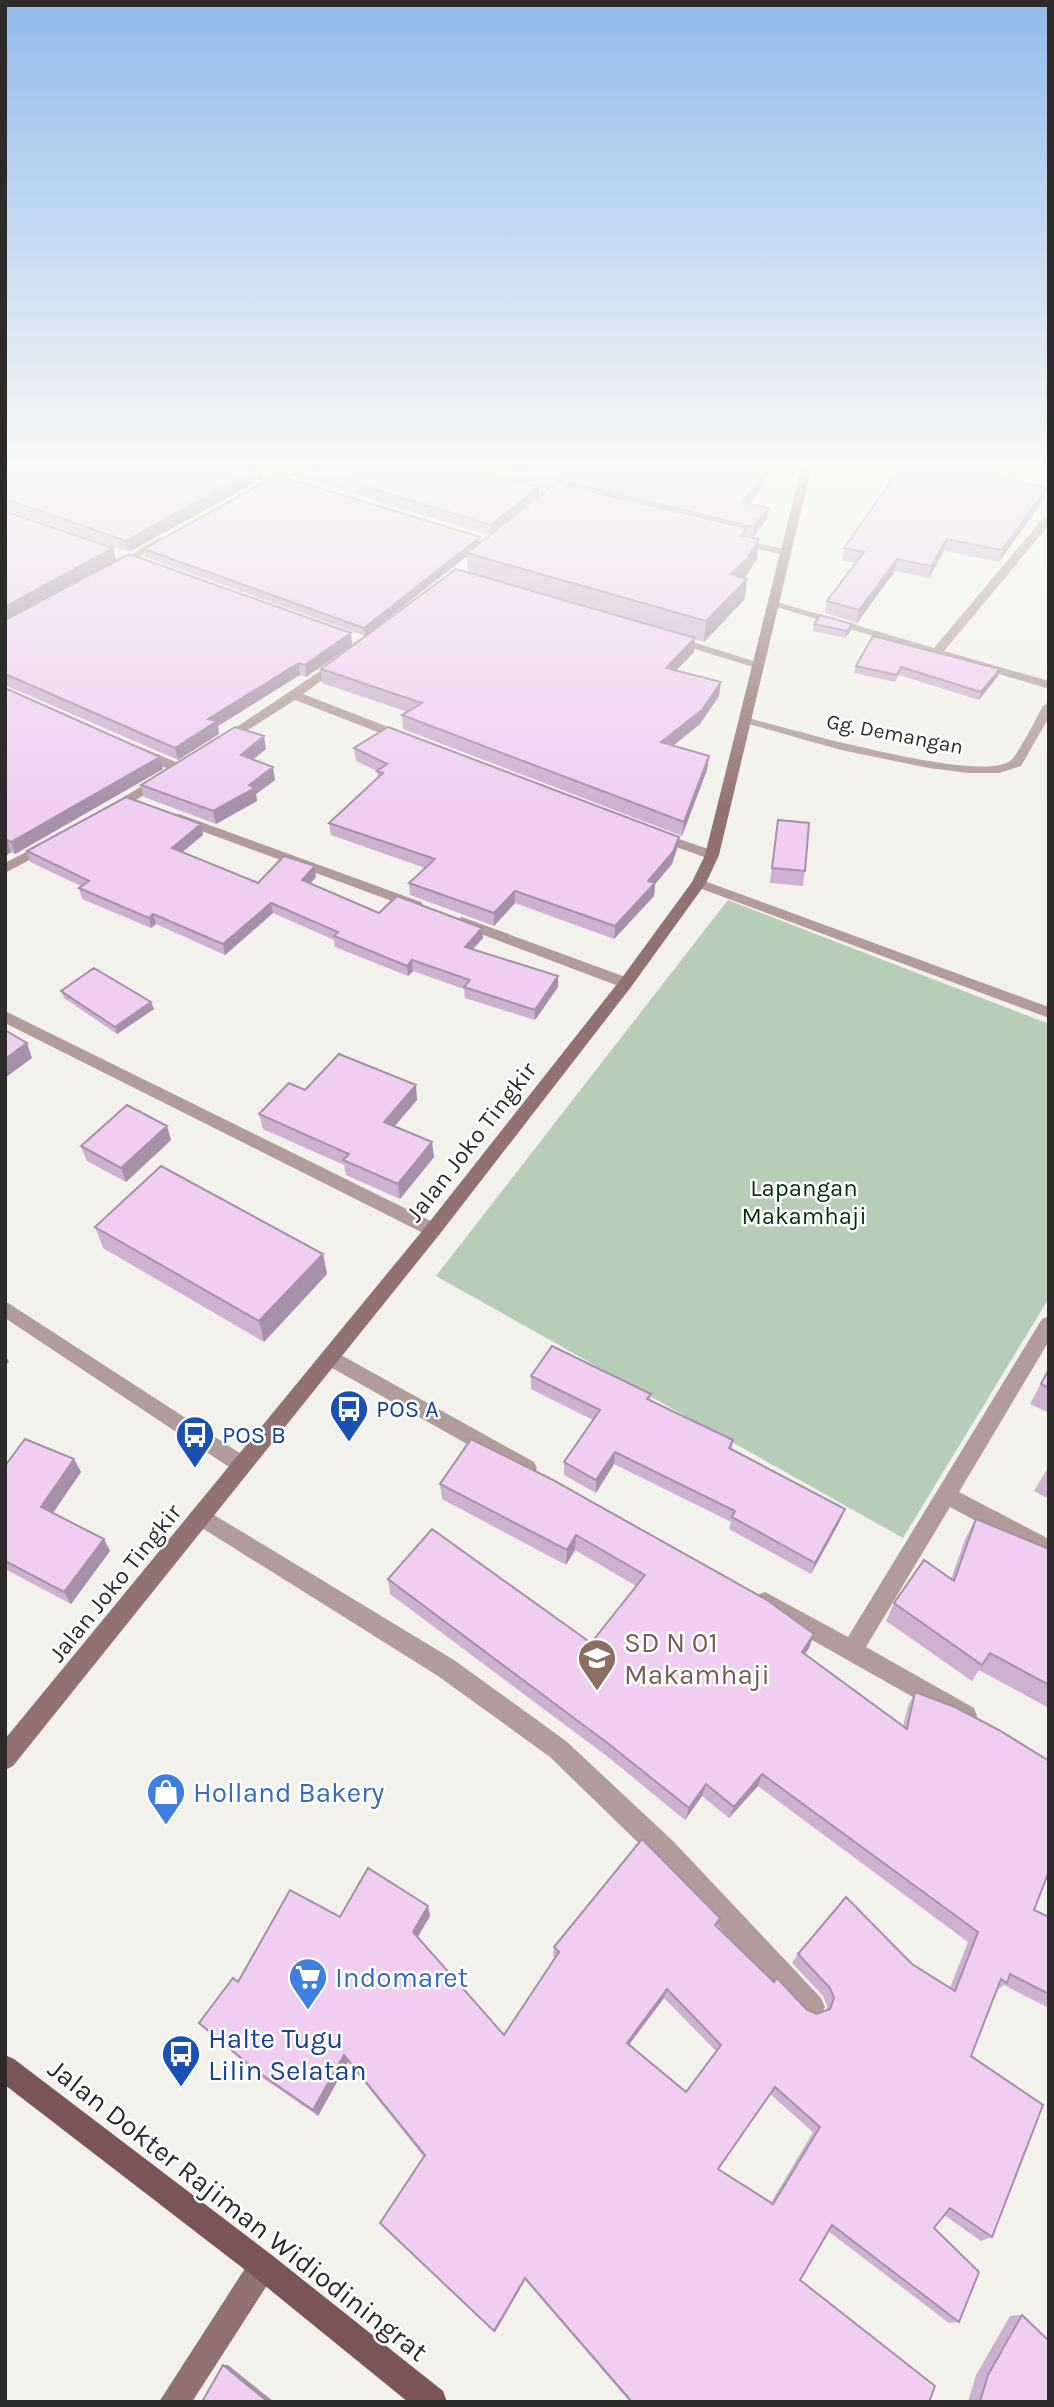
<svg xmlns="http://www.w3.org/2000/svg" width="1054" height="2407" font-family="Karla,sans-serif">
<rect width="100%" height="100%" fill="#f2f1eb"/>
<path fill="#b7cdb7" d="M728,900L1049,1024V1298L903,1538L436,1276Z"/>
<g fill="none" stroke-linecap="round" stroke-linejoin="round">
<path fill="#b29b9b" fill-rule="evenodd" d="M283,469H296L264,488L255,486Z
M1047,517L1049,525L944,651L1049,681V689L767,604L777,602L934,648L1043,518Z
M161,537L170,539L117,570L108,568Z
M736,538L788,550L789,552L784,555L732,543V539Z
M669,637H677L763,664L753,667L669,641Z
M341,657L345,658V664L303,694L409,735V741H401L295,700L226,744H218L216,741Z
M1049,702V717L1021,766L999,773H968L929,768L841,750L738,721L744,717C787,728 978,784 1010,761C1018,755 1037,717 1043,706Z
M140,747L183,765L184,768L183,771H173L135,754V748Z
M162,774L167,775V781L116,812H106L104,809Z
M179,814L421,902L423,905L416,910L411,908L174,821V815Z
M656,831L717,852L719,855L717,858H707L651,838L649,835Z
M47,841L52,842V848L5,873V863Z
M699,879L1049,1007V1018L694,886V880Z
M462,917L631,979L634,983L626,988L621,987L457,925L455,922L457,919Z
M5,1011L439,1225L442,1230L439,1235H427L5,1023Z
M5,1301L249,1459L252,1465L249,1471L242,1474L235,1471L5,1318Z
M1049,1316V1341L959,1492L1049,1539V1560L950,1507L866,1647L974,1708L977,1716L974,1724L966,1727L757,1609L754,1602L757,1595L765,1592L848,1637L1042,1319Z
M332,1350L534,1462L537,1468L534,1474L527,1477L520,1474L325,1364L322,1358L325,1352Z
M201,1507L454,1660L566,1741L674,1842L821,1998L825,2007L821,2016L812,2020L803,2016L656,1860L550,1757L438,1676L194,1523L191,1516L194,1509Z"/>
<path fill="#927271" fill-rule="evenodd" d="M801,469H811L719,855L706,883L631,987L439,1235L13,1766L5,1770V1739L427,1225L621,979L692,882L705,855Z
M263,2252L273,2256L277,2266L273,2276L192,2402H159L253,2256Z"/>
<path fill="#7b5555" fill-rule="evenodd" d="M5,2055L14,2059L273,2256L443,2391L447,2402H408L253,2276L5,2085Z"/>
</g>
<path fill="#ceb1d0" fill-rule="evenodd" d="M5,469H261L263,478L129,552L5,509Z
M290,469H747L765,484L749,504L767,519L753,538L757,559L745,578V599L704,642L695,639L694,652L676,670L719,696L700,724L673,746L709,756L707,770L682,836L403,729L402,715L408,712L322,683L321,669L468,572L467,556L365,636L145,557L144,549L480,537V542L489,535L291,475ZM539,487L548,489L539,496Z
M1044,499L999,562L944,551L929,578L895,571L857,623L825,613L827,601L855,563L842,561L844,548Z
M5,511L113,548L116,560L32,606L351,633L352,645L306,677L300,675L218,726L219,734L178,760L5,685Z
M814,624L850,632L845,638L813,631Z
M873,636L998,676L979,700L899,675L895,682L854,673L856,666Z
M5,688L163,769L15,854L11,852L5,856Z
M354,748L677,849L672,864L655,884L654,896L614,939L515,903L494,926L410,895L409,883L425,868L331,835L329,823L378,778L377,771L356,761Z
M266,749L253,760L273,767L275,780L256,794L257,801L216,824L144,797L141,785Z
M778,820L805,871L803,886L770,883Z
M201,824L203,835L182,852L258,883L316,877L310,884L379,913L483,938L473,949L558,987L535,1020L465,998L464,989L413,971L408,976L335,947L334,940L273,913L225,955L156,924L151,928L82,899L79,888L81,886L30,862L27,851Z
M61,991L154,1009L117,1034L64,998Z
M305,1090L417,1100L395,1126L434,1157L400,1199L346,1175L344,1165L263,1129L259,1114Z
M171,1140L126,1182L87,1161L81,1146Z
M95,1227L323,1254L327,1274L264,1342L103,1248Z
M1049,1369V1413L1030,1404Z
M531,1376L651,1394L650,1401L733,1440L732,1449L840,1521L811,1574L729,1529L731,1522L614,1464L596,1493L564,1475V1462L593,1420L531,1389Z
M471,1439L814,1634L809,1648L805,1654L903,1726L908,1706L915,1692L1034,1910L1049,1917V2008L1004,1985L996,1991L971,2056L992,2237L981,2241L944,2215L934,2228L959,2322L949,2323L828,2231L800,2280L929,2402H630L525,2280L495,2332L380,2223L424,2157L348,2062L318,2116L264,2079L207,2031L199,2023L238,1982L340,1917L428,1906L430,1916L418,1937L504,2035L555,1958L553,1956L554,1947L717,1926L774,1982L807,2010L817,2014L826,2011L827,2006L823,1996L792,1963L798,1954L912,1964L950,1988L968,1942L758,1786L729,1818L702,1796L685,1820L608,1757L390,1594L388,1579L591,1643L636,1586L575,1550L566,1565L442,1499L440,1484ZM664,1998L716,2051L686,2092L629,2045ZM770,2094L813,2132L771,2203L718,2169Z
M74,1459L81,1472L53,1513L104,1539L110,1551L71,1604L5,1569V1466Z
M1049,1466V1499L1034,1491Z
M976,1519L1049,1549V1708L979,1670L972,1681L886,1621L894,1603L951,1579L966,1537Z
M1022,2315L1049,2402H968L976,2375L1010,2316Z"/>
<path fill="#a790a9" d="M256,469H261L263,478L129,552L126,541Z
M766,473L765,484L741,514L742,502Z
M539,487V498L491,536V525Z
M1047,488L1044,499L999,562L1002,550Z
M769,508L767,519L752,539L753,527Z
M480,537V545L467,553V556L365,636L364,628Z
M759,539L757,559L744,579L731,574Z
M947,539L944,551L929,578L931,566Z
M113,548L116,560L5,621V607Z
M897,559L895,571L857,623L859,610Z
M747,579L745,599L704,642L706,621Z
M852,624L850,632L845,638L847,631Z
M351,633L352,645L306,677L305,665Z
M695,638L694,652L665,682L666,668Z
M299,663L300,675L218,726L219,734L178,760L175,748L208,719Z
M1000,669L998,676L979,700L981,692Z
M721,682L719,696L700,724L660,756L661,742Z
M264,736L266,749L243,767L241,755Z
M709,756L707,770L682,836L684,822Z
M160,757L163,769L15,854L11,842Z
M273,767L275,780L256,794L257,801L216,824L213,811Z
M201,824L203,835L174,859L172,848Z
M679,837L677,849L672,864L655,884L654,896L614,939L615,926Z
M7,840L11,852L5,856V841Z
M315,866L316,877L303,891L302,880Z
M515,891V903L494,926V913Z
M271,903L273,913L225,955L223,944Z
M153,914L156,924L151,928L149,918Z
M482,928L483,938L465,958V947Z
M412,960L413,971L408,976L407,966Z
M558,976V987L535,1020V1010Z
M151,1002L154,1009L117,1034L115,1027Z
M27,1043L32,1058L5,1078V1059Z
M416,1085L417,1100L386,1136L384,1122Z
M167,1126L171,1140L126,1182L121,1168Z
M432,1142L434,1157L400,1199L398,1184Z
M323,1254L327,1274L264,1342L259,1321Z
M5,1354L9,1362L5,1365Z
M615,1452L614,1464L596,1493V1480Z
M74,1459L81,1472L48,1520L41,1507Z
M845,1509L840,1521L811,1574L815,1563Z
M576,1535L575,1550L566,1565L567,1550Z
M104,1539L110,1551L71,1604L64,1592Z
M814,1634L809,1648L797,1665L802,1652Z
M762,1774L758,1786L729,1818L734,1807Z
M706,1784L702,1796L685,1820L689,1808Z
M428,1906L430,1916L415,1941L413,1932Z
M667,1989L664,1998L624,2051L627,2043Z
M344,2055L348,2062L318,2116L313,2110Z
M525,2278V2280L495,2332L494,2331Z
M223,2365H228L274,2402H268Z"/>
<path fill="#efcef2" stroke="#a790a9" stroke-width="2" fill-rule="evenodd" d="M5,469H256L126,541L5,499Z
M308,469H469L539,487L491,525Z
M512,469H747L766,473L742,502L769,508L753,527Z
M900,469H967L1047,488L1002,550L947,539L931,566L897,559L859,610L827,601L864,552L844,548Z
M277,475L480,537L364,628L144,549Z
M556,483L747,528L741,536L759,539L747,559L731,574L747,579L706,621L467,553Z
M5,511L113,548L5,607Z
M129,554L351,633L305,665L299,663L208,719L217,721L175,748L5,674V620Z
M456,569L695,638L666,668L721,682L702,710L661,742L709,756L684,822L402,715L422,703L321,669Z
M820,615L852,624L847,631L814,624Z
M873,636L1000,669L981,692L901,667L897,675L856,666Z
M5,688L160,757L11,842L7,840L5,841Z
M235,727L264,736L241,755L273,767L249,785L255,788L213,811L141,785Z
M388,727L679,837L673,852L648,881L655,883L615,926L515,891L494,913L409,883L435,859L329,823L383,773L377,771L387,764L354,748Z
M126,797L201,824L172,848L258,883L284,856L303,862L315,866L302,880L379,913L397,896L482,928L465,947L558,976L535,1010L464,987L470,980L412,960L407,966L334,936L338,932L271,903L223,944L153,914L149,918L79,888L89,881L27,851Z
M778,820L809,823L805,871L772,868Z
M94,968L151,1002L115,1027L61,991Z
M5,1030L27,1043L5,1059Z
M339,1054L416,1085L384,1122L432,1142L398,1184L343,1160L349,1154L259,1114L289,1083L305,1090Z
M127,1105L167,1126L121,1168L81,1146Z
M161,1166L323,1254L259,1321L95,1227Z
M552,1346L651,1394L647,1399L733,1440L729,1448L845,1509L815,1563L732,1517L735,1511L615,1452L596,1480L564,1462L600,1410L531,1376Z
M1049,1369V1388L1041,1384Z
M25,1439L74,1459L41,1507L104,1539L64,1592L5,1561V1466Z
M471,1439L551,1479L767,1600L814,1634L802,1652L907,1729L915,1692L955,1707L999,1730L1049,1761V1871L1034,1910L1049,1917V1994L1010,1974L1007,1983L1001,1979L971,2056L1043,2105L992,2237L950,2208L934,2228L979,2272L959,2322L832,2225L800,2280L935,2386L929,2402H632L525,2278L494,2331L380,2223L425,2155L344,2055L313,2110L258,2072L199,2023L233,1978L238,1982L290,1890L340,1917L368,1868L428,1906L413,1932L504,2035L559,1952L554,1947L642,1839L720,1918L715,1925L774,1982L777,1978L807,2010L817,2014L830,2009L834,1998L830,1988L798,1954L846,1897L912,1964L955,1991L978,1932L762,1774L734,1807L706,1784L689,1808L610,1745L388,1579L432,1529L591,1643L645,1575L576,1535L567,1550L440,1484ZM667,1989L721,2045L686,2092L627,2043ZM775,2087L820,2127L773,2204L718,2169Z
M976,1519L1049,1549V1685L990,1653L982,1665L894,1603L924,1560L954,1581Z
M1022,2315L1049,2341V2402H980L988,2375Z
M223,2365L268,2402H202Z"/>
<linearGradient id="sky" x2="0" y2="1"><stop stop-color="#91bbea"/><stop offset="0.58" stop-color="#f9f9f6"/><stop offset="1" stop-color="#f9f9f6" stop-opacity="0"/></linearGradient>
<rect width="1054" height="806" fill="url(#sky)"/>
<defs>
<g id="bus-pin" transform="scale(2.0125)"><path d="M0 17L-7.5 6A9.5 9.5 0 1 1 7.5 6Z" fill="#1a4fb4" stroke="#fff"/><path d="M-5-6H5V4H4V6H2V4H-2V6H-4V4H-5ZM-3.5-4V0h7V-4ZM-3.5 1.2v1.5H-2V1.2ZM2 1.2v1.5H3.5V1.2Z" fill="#fff"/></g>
<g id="school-pin" transform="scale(2.0125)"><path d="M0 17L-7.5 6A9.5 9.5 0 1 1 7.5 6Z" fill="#8d6e63" stroke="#fff"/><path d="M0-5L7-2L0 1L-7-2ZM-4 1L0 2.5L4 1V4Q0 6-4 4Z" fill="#fff"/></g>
<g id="shop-pin" transform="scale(2.0125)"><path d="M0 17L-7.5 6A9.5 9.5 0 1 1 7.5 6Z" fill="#3f7fe0" stroke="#fff"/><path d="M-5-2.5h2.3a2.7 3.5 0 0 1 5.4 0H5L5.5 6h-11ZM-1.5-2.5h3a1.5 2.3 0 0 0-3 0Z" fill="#fff"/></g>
<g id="supermarket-pin" transform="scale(2.0125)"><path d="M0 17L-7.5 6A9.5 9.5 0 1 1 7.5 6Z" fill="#3f7fe0" stroke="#fff"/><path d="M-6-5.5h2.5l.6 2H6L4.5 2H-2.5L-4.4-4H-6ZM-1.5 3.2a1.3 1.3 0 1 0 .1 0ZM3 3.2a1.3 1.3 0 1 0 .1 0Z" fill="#fff"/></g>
</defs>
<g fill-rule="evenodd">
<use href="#bus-pin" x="349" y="1409"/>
<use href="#bus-pin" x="195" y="1435"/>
<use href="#school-pin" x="597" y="1658"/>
<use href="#shop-pin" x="166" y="1792"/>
<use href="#supermarket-pin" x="308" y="1977"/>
<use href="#bus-pin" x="181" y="2054"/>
</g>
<g text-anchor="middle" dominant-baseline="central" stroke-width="5" stroke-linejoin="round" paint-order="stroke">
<g font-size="21" fill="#2c2b29" stroke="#fff">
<text transform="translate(895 734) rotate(11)">Gg. Demangan</text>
</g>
<g font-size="24" fill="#2c2b29" stroke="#fff">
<text transform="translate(471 1142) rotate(-52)">Jalan Joko Tingkir</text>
<text transform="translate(115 1583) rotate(-51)">Jalan Joko Tingkir</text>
</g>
<g font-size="24" fill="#003407" stroke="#fff">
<text x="804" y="1188">Lapangan<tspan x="804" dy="28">Makamhaji</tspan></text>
</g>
<g font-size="24" fill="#164399" stroke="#fff" text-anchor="start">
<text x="376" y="1409">POS A</text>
<text x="222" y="1435">POS B</text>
</g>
<g font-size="28" fill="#785e54" stroke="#fff" text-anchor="start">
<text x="624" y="1642">SD N 01<tspan x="624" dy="32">Makamhaji</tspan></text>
</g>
<g font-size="28" fill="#366cbe" stroke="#fff" text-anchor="start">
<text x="193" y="1792">Holland Bakery</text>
<text x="335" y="1977">Indomaret</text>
</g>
<g font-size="28" fill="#164399" stroke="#fff" text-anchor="start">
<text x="208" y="2038">Halte Tugu<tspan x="208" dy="32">Lilin Selatan</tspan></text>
</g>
<g font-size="28" fill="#2c2b29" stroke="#fff">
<text transform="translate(238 2210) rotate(38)">Jalan Dokter Rajiman Widiodiningrat</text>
</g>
</g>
<rect width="1054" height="2407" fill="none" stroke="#2c2b29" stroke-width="14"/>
</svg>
